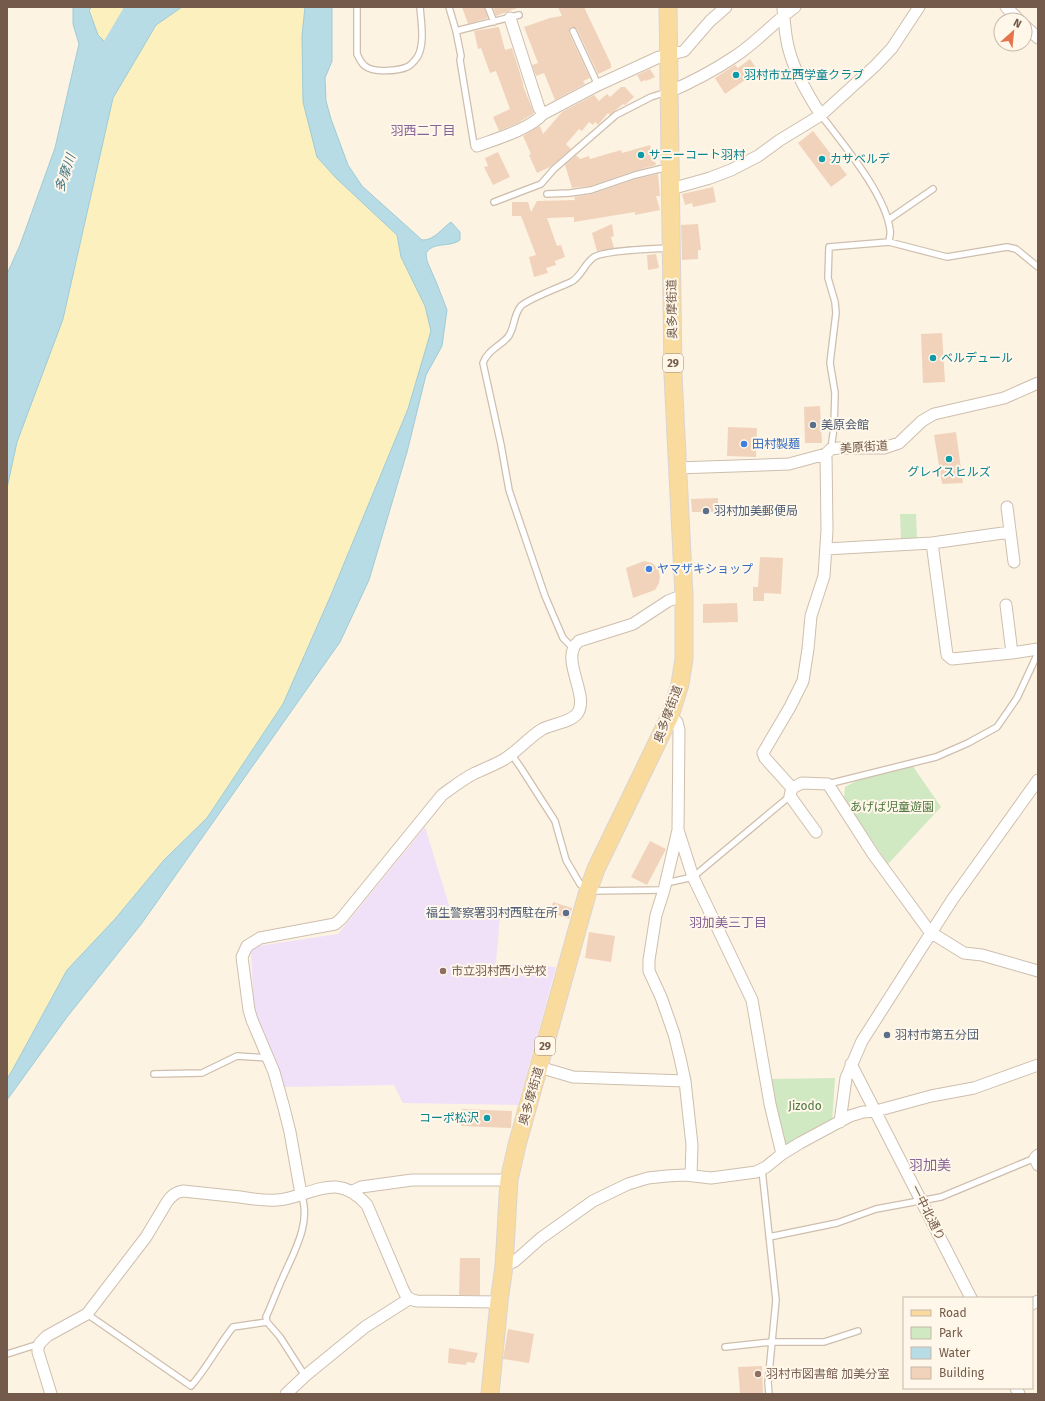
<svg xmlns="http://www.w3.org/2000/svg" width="1045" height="1401" font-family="'Fira Sans','Noto Sans JP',sans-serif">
<rect width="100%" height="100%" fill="#fcf3e3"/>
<path fill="#f0e0f8" d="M425,827L452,915L500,916L496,963L556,967L518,1105L403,1103L394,1085L284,1087L254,1010L251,950L258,946L338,934Z"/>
<path fill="#d0e9c2" d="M900,514H916L917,538L901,539Z
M912,765L941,807L888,864L844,799L845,787L858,780Z
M835,1078L832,1123L782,1148L771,1079Z"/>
<path fill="#fbf0be" d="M92,7H145L105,42L98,35L89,10Z
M182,7H305L302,36L317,157L336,178L397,235L401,257L425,306L432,331L408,409L331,595L283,704L207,818L164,860L115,919L67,970L13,1069L7,1079V488L17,442L63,319L113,98L156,25Z"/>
<path fill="#b8dce5" stroke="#9fcbd6" d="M73,7H92L89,10L98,35L105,42L145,7H182L156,25L113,98L63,319L17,442L7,488V274L20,245L55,148L79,44L73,24Z
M305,7H332V61L325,78L326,101L331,119L348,165L362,186L422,240C434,241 442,228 451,222L460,232V240C450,248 433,241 426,253L427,261L437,284L447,310L442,346L426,375L407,452L369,580L340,642L142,923L67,1017L7,1100V1079L13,1069L67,970L115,919L164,860L207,818L283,704L331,595L408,409L431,331L425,306L401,257L397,235L336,178L317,157L303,102L302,36Z"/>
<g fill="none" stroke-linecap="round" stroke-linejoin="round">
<path stroke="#b8dce5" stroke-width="24" d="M115,46L138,7"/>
</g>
<path fill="#f1d3bb" d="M462,7H484L488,18L468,24Z
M493,7H517V8L496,16Z
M558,7H584L611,64V68L598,74L577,29L574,27H571L569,30V33L590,78L583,81L585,84L555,100L544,73L536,76L532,65L538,63L524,27L550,18L562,16Z
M499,27L505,50L512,48L523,83V86L534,113L518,123L499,131L493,117L510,109L496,71L490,73L481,48L478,49L474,31Z
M750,59L758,71L725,94L715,78L735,65L738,68Z
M650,69L655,77L646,81L645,80L641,82L637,75Z
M621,87H625L634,97L625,105L623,104L610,115L608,113L598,125L595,122L593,125L589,122L582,131L579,129L566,144L571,149L550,167L537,173L529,155L531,154L523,136L540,126L543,134L562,112L594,95L599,101L607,94L610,97Z
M813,131L847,175L831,187L798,143Z
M650,145L656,165L634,171L590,186L572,188L565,165L576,155L580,159L589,156L590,159L621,150L622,153Z
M498,152L510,177L493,185L484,167L488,166L485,158Z
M658,174L660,196H656L660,210L635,215V212L574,222V217L547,218L557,246L561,245L565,257L555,261L556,265L546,268L548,273L534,277L529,257L536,255L521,216H512V202H528L531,212L537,201L575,200L574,197L592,194L636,179Z
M713,187L716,202L693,207L692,203L685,205L682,194Z
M612,224L614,236L611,237L614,248L597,251L592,233Z
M698,224L701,250H698V259L682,260L681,225Z
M656,254L659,268L648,270L647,255Z
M942,333L945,382L923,383L921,334Z
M820,406L822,443H805L804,407Z
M728,427L757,428L756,457L727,456Z
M956,432L963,483L942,484L934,435Z
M718,498V512H692L691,499Z
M760,557L783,558L781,594L764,593V601H753V587H758Z
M644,561L652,563L658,568L660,577L659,583L655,590L633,598L626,568Z
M737,603L738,622L703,623V604Z
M650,841L666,849L647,885L631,877Z
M553,902L572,908L569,919L550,912Z
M589,932L615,936L611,962L585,958Z
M462,1109L512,1111L511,1128L461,1126Z
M460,1258H480V1295H459Z
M508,1329L534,1334L529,1363L503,1359Z
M449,1348L478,1353L474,1363L467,1362L466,1365L448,1363Z
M762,1366L763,1394H740L738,1367Z"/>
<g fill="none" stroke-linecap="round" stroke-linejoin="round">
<g stroke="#cfbead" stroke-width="8">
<path id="lane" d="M357,7V54C359,58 361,63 365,66C373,73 398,71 407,67C412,65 415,60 418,56C425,42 421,22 420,7
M449,7L456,31L461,56L460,60L474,145L477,146
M488,7L494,22
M456,31L519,15
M573,31L598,85
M821,115C843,144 886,195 890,230C891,234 889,238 889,242
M547,194L570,193L591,190L635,175L668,167
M494,202L541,184L554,169L616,115L651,97L667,92
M888,220L933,189
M831,449L834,427L835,393L830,363L836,313L835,302L828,278L829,247L889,242L947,257L1007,247L1016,249L1038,267
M573,648L563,638L545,596L513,502L509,490L501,445L483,363C487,351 500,346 508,337C515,328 513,315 521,306C528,299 560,287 571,282C581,277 584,264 594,257C605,250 653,249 669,248
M512,755L521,768L555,821L566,860L580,884L588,891L664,890
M828,784L936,757L968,743L997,727L1017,698L1038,653
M666,883L693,877L790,796
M154,1074L202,1073L237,1056L268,1058
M762,1170L776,1300L768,1383L769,1394
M301,1194C312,1222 294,1252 283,1277C277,1290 272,1304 266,1317L267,1322L280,1337L305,1376
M769,1237L837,1223L876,1209L941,1197L1035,1158
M87,1314L191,1386C207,1368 218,1346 233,1327L267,1322
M725,1347L772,1342H824L858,1331
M7,1354L39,1344"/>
</g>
<g stroke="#cfbead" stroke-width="13">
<path id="street" d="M1006,7L1019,20
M783,10C785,23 785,37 789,50C794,70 810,98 821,115
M510,18L539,108L543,114
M1025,26L1038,38
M669,92C692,82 713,71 734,57C756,43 774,22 795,7
M477,146C496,139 530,129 543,114L598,85L659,57L684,51L710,21L726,7
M671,189L710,178L731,170L758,156L780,140L821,115L876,65L892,48L919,7
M677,468L789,464L826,454L831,449L839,448H884L899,443L922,421L934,414L1004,398L1038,383
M1007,507L1014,562
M932,543L947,655L952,659L1012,653L1038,649
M826,549L932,543L1010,532
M1006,605L1012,653
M670,716L677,722L679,730L678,830L664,890L656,915L649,960V971L661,997L674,1034L680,1058L685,1081L692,1145L691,1175
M792,788L802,783L828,784L873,854L930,932L964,953L982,955L1038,971
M678,830L693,877L752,1000L770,1104L782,1154
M816,832L790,796L792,788L765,758L763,753L790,707L803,681L808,649L811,616L824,576L827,530L826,454
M851,1064L971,1298
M539,1067L573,1077L685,1081
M840,1122L846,1078L862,1041L952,900L1038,780
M1038,1155L1035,1158L1038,1165
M351,1192L361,1187L412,1180H509
M301,1194L290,1132L284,1108L274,1072L252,1020L249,1010L242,957L247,946L260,938L335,924L341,919L442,795C453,787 463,779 475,773C484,769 494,765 503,760C517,752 527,739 541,730C551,724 569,723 577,714C591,696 558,658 579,641L633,624L668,601L684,595
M504,1266L515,1261L541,1238L593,1201L628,1184L648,1178L667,1176L685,1175L711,1178L756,1172L766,1167L782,1154L800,1143L850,1116L863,1112L876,1111L931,1096L974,1088L1038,1065
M1032,1304L1038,1301
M1016,1388L1019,1394
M51,1394L38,1352V1348L40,1343L47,1336L87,1314L146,1237L167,1202C171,1196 175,1192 183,1191C202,1193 221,1195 240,1197C252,1199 265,1201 277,1200C297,1199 316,1186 336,1187C348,1188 359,1196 367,1205L402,1287C405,1295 408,1300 417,1301L499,1302
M286,1394L305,1376L365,1327L409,1299"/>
</g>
<g stroke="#dbd4d0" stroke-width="19">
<path id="primary" d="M490,1394L499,1302L504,1266L509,1180L517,1145L588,891L596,869L670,716L680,684L684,659V595L673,375L668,7"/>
</g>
<use href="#lane" stroke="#fff" stroke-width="5.5"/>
<use href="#street" stroke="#fff" stroke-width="11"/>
<use href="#primary" stroke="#f9db9d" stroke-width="17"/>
</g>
<g fill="#0f9aa8" stroke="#fff7e9" stroke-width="1.5">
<circle cx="736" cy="75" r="4"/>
<circle cx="641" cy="155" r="4"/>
<circle cx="822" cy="159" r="4"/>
<circle cx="933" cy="358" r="4"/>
<circle cx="949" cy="459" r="4"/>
<circle cx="487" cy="1118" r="4"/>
</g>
<g fill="#5c6f8a" stroke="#fff7e9" stroke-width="1.5">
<circle cx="813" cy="425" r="4"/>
<circle cx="706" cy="511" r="4"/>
<circle cx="566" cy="913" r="4"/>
<circle cx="887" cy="1035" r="4"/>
</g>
<g fill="#3f7fe0" stroke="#fff7e9" stroke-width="1.5">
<circle cx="744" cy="444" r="4"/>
<circle cx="649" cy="569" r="4"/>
</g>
<g fill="#8d6e63" stroke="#fff7e9" stroke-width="1.5">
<circle cx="443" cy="971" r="4"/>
<circle cx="758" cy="1374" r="4"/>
</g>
<g text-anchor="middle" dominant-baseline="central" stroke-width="4" stroke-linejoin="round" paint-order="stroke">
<g fill="#fff7e9" stroke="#9d897a" stroke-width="1">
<rect x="663" y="354" width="20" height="18" rx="3"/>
<rect x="535" y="1037" width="20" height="18" rx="3"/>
</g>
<g font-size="11" font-weight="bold" fill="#735a4a">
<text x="673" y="363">29</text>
<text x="545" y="1046">29</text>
</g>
<g font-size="12" fill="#0d838f" stroke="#fff7e9" text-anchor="start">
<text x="744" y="75">羽村市立西学童クラブ</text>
<text x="649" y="155">サニーコート羽村</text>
<text x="830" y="159">カサベルデ</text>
<text x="941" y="358">ベルデュール</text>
<text x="949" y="472" text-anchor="middle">グレイスヒルズ</text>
<text x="479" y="1118" text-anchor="end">コーポ松沢</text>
</g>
<g font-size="12" fill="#735a4a" stroke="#fff7e9">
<text transform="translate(672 309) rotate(-91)">奥多摩街道</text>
<text transform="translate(864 447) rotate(-4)">美原街道</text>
<text transform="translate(668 714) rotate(-70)">奥多摩街道</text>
<text transform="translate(531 1096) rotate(-74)">奥多摩街道</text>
<text transform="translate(928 1213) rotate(63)">一中北通り</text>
</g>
<g font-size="12" fill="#4e5e75" stroke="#fff7e9" text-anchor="start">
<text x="821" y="425">美原会館</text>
<text x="714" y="511">羽村加美郵便局</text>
<text x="558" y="913" text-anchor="end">福生警察署羽村西駐在所</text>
<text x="895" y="1035">羽村市第五分団</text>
</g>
<g font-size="12" fill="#366cbe" stroke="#fff7e9" text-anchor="start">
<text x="752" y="444">田村製麺</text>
<text x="657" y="569">ヤマザキショップ</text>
</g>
<g font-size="12" fill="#507942" stroke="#fff7e9">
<text x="892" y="807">あげば児童遊園</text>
<text x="805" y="1106">Jizodo</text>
</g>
<g font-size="12" fill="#785e54" stroke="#fff7e9" text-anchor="start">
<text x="451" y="971">市立羽村西小学校</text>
<text x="766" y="1374">羽村市図書館 加美分室</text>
</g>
<g font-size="13" fill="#886597" stroke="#fff7e9">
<text x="423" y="130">羽西二丁目</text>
<text x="728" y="922">羽加美三丁目</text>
</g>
<g font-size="13" font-style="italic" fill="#447886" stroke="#fff7e9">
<text transform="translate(65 173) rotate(-71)">多摩川</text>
</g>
<g font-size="14" fill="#886597" stroke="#fff7e9">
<text x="930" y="1165">羽加美</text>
</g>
</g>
<rect width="1045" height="1401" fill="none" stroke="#735a4a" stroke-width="16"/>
<rect x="903" y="1297" width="130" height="92" fill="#fff7e9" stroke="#c7b8a9"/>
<rect x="911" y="1310" width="20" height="6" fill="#f9db9d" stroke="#c7b8a9"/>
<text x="939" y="1317" font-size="12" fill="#735a4a">Road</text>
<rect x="911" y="1327" width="20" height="12" fill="#d0e9c2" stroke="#c7b8a9"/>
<text x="939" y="1337" font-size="12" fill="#735a4a">Park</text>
<rect x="911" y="1347" width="20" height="12" fill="#b8dce5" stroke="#c7b8a9"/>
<text x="939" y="1357" font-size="12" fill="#735a4a">Water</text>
<rect x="911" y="1367" width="20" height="12" fill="#f1d3bb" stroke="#c7b8a9"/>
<text x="939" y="1377" font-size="12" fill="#735a4a">Building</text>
<g transform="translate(1013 32) rotate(27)"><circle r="19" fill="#fff7e9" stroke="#c7b8a9"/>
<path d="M0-3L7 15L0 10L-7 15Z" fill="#e4744a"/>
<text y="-6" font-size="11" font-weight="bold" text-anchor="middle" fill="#735a4a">N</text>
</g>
</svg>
